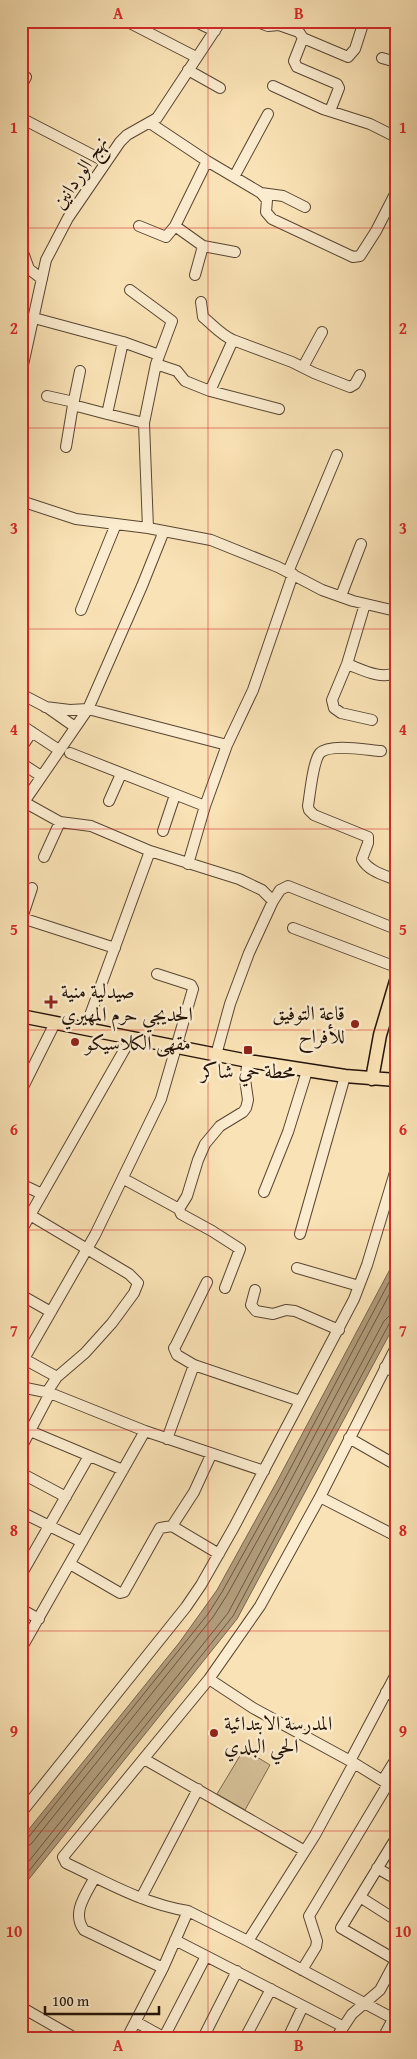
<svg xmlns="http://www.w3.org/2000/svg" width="417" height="2059" font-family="'Gentium Book Plus',Amiri,serif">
<rect width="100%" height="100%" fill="#f9e2b5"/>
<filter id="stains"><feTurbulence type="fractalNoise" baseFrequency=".004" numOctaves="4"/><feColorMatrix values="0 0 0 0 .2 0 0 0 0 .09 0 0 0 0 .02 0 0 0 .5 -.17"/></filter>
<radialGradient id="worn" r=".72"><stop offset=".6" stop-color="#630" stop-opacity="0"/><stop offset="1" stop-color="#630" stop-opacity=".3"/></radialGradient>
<path fill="#d5bf97" stroke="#7c684f" d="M244,1749L270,1765L245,1810L217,1794Z"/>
<path fill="#b09b7a" stroke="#78644c" d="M396,1258V1322L237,1619L21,1889V1839L179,1643L217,1590L275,1485Z"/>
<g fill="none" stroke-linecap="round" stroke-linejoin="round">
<path stroke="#6a5640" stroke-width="1" d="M21,1841L27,1839L208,1614L222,1592L280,1488L396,1269
M21,1848L27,1847L32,1843L213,1617L227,1595L285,1491L396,1282
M21,1871L228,1613L384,1321L389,1316L396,1315
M21,1881L233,1616L389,1324L396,1321"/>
<g stroke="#584632" stroke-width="12">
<path id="minor" d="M126,21L196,57
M194,21L215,31
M255,21L268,26L279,25L299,32L303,38L348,57L355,49L364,21
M303,38L294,61L297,67L337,84L339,88L330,111
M382,58L396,62
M188,70L220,88
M21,86L26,77
M273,86L323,109L370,124L396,137
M21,118L106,162
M150,123L207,161L261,193L267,200L266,212L272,219L353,257L360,256L376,231L396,192
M207,161L175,226L203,246L235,252
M234,177L268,114
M261,193L283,196L305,207
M139,226L166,237L175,226
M21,247L29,269L42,279
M195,275L203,246
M130,290L172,321L156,364L144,423L148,528
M201,302L203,317C213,325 221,335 233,340
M34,318L123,342L159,355
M123,342L107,414L144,423
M156,364L177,371L185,381L210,391L279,409
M303,367L322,332
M80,371L73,405L107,414
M21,374L46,260L68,218L120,142L127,135L157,118L221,21
M210,391L233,340L292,362L314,373L350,387L355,384L360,375
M47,396L74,402
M66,447L73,405
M21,501L76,519L148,528L211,540L278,567L322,590L353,601L396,611
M164,531L142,586L88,709L24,802L60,822L91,826L150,851L239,879L262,890L273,901L249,953L230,1004L216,1055
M288,572L337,455
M341,596L361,544
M365,604L347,664L332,700L334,708L341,713L372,720
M81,610L116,524
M347,664C361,669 382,681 396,672
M21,694L48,708L75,727
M45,707L70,710L88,709L227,745L253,690L293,574
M21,725L59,750
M21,748L32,732
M381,751C367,750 330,743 320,753C313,761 310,794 308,806L309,810L314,815L368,837V843L362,859C368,871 384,875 396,880
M70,753L205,806
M21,763L41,776
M109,801L121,774
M163,831L175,795
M44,857L60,822
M188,864L205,806L227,745
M32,888L22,918L115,948
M273,901L280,890L288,886L396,929
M293,928L396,967
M85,1029L150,851
M21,1091L55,1023
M124,1179L179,1209L187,1196L198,1160L205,1144L220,1126L243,1112L246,1108L248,1100L245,1079L248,1061
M21,1184L42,1194
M264,1192L288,1132L307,1071
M179,1209L181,1214L212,1231L240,1249L225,1288
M30,1215L129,1274L138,1283L134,1293L112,1323L85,1353L57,1377L47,1392
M21,1231L131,1038
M300,1234L345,1076
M297,1268L359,1286
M207,1282L176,1345L174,1348L177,1355L194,1365L300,1401
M255,1290L251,1305L256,1311L273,1314L286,1310L295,1311L339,1330
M21,1295L51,1312
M396,1347L320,1497L260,1606L209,1679L253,1708L354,1763L396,1789
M24,1359L57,1377
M21,1364L95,1235L161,1099L193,989L191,985L157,974
M385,1367L396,1373
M21,1387L50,1393L145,1431L264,1471
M21,1431H30L123,1470
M349,1438L396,1465
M167,1439L194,1365
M21,1448L50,1393
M21,1473L66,1497
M320,1497L396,1536
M21,1512L82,1542
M172,1526L219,1554
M70,1564L120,1593L124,1592L160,1528L172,1526L194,1492L211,1455
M21,1575L89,1456
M21,1609L39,1619
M21,1649L145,1431
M386,1692L396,1697
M144,1759L305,1851
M350,1761L396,1674
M383,1780L396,1759
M21,1813L186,1607L201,1585L234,1527L354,1299L367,1265L396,1169
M377,1868L396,1879
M95,1877C86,1894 71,1913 84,1930L163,1968
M360,1897L396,1920
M141,1898L198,1789
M188,1911C144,1904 106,1882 66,1863L63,1857L209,1679
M175,1940L342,2026
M248,1941L396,2020
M396,1960L341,1928L396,1838
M302,1970L316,1947L317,1941L309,1916L388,1784
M21,2007L75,2038
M136,2022L165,2038
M164,2037L206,1956
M127,2038L163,1968L188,1911L248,1941L315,1835L354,1763
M203,2038L237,1971
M245,2038L271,1989
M288,2038L303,2006
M336,2038L352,2014L380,1990L396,1960
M383,2038L393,2019"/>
</g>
<g stroke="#231207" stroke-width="15">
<path id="major" d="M21,1016L248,1061L345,1076L396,1080
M372,1079L380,1035L396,981"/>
</g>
<use href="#minor" stroke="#fbeccf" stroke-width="10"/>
<use href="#major" stroke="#f9e2b5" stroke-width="12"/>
</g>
<path fill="none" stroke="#d62828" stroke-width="1" stroke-opacity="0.55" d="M208,21V2038M21,228H396M21,428H396M21,629H396M21,829H396M21,1030H396M21,1230H396M21,1430H396M21,1631H396M21,1831H396"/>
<g fill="#8f2418" stroke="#fbeccf" stroke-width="2">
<path d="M48.5 994.5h5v5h5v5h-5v5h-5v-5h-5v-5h5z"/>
<circle cx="355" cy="1024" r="5"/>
<circle cx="75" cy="1042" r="5"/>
<rect x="243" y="1045" width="10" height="10" rx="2.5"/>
<circle cx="214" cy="1733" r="5"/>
</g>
<g text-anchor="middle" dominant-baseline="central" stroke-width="5" stroke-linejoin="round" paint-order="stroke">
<g font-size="20" fill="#231207" stroke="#fbeccf">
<text transform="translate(79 172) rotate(-56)">نهج الوردانين</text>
</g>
<g font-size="20" fill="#231207" stroke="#fbeccf" text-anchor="start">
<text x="61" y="990">صيدلية منية<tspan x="61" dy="23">الحديجي حرم المهيري</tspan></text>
<text x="345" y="1012" text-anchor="end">قاعة التوفيق<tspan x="345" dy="23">للأفراح</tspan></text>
<text x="85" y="1042">مقهى الكلاسيكو</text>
<text x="248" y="1070" text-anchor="middle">محطة حي شاكر</text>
<text x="224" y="1722">المدرسة الابتدائية<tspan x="224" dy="23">الحي البلدي</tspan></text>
</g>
</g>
<rect width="417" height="2059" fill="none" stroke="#f9e2b5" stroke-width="55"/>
<path d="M45 2006v8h114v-8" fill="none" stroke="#231207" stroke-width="2.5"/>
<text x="52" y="2006" font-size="15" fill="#231207" stroke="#fbeccf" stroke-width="4" paint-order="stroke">100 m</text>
<rect x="28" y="28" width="362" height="2004" fill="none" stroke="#d62828" stroke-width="2"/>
<g font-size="16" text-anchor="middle" font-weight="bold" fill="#d62828">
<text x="118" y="19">A</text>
<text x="299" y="19">B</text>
<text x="14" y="133">1</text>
<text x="403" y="133">1</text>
<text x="14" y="334">2</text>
<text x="403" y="334">2</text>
<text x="14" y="534">3</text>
<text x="403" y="534">3</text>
<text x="14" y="735">4</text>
<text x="403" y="735">4</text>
<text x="14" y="935">5</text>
<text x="403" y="935">5</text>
<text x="14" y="1135">6</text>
<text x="403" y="1135">6</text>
<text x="14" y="1336">7</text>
<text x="403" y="1336">7</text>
<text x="14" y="1536">8</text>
<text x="403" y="1536">8</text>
<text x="14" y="1737">9</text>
<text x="403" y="1737">9</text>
<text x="14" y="1937">10</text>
<text x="403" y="1937">10</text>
<text x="118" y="2051">A</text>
<text x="299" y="2051">B</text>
</g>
<rect width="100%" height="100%" filter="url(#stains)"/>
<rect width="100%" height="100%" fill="url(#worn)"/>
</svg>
